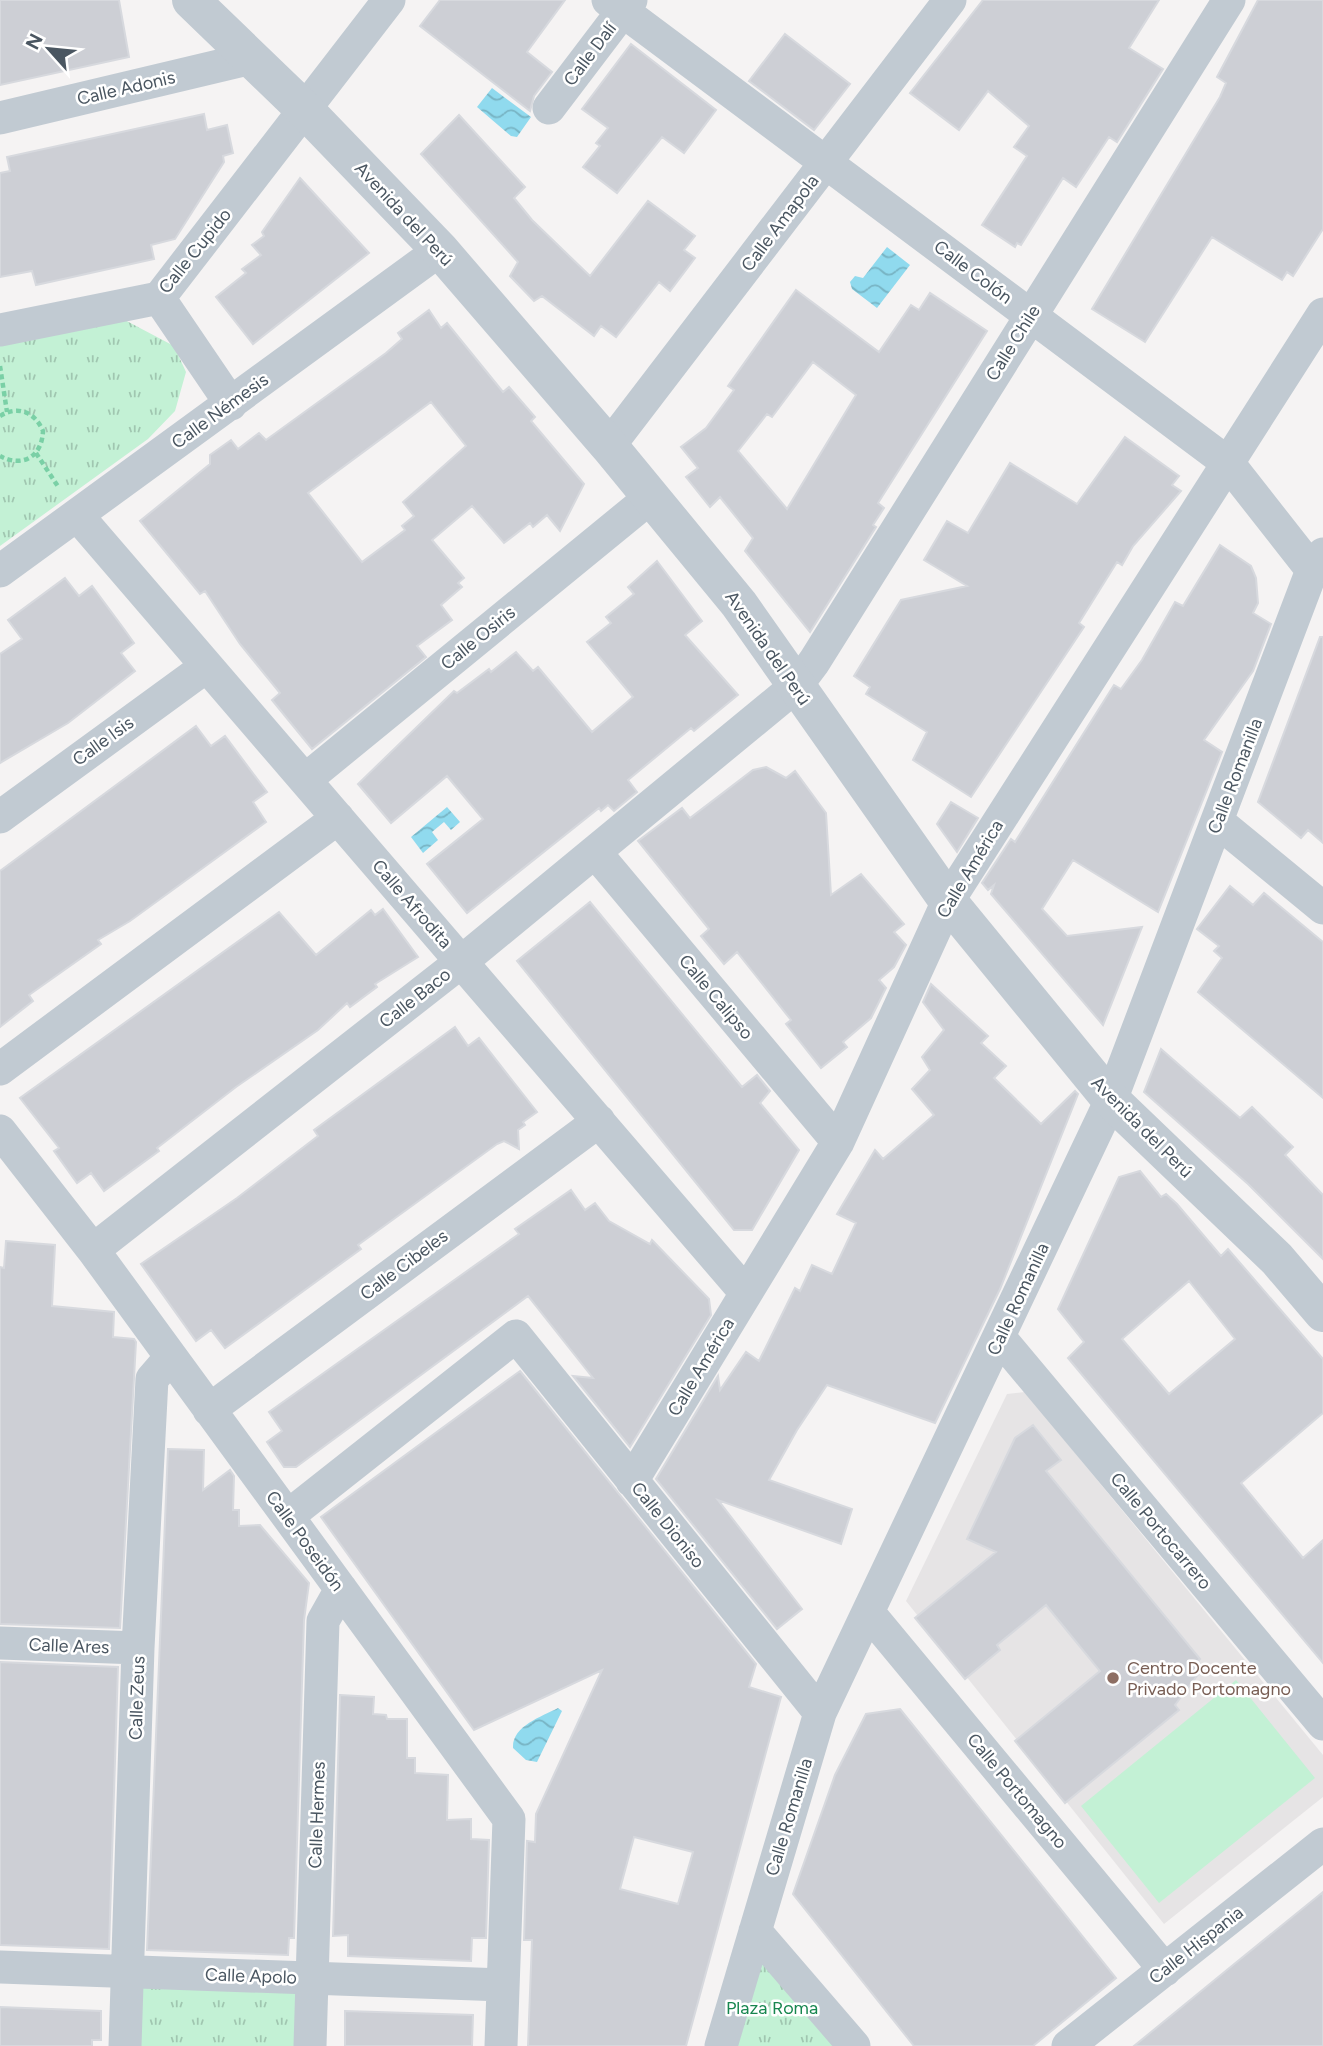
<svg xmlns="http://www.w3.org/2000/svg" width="1323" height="2046" font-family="Figtree,sans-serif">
<defs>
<pattern id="park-tufts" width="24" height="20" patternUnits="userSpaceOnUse" patternTransform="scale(1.75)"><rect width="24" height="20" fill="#c3f1d5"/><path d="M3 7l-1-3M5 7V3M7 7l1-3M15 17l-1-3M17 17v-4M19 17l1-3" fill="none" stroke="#a0c6b0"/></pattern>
<pattern id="water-waves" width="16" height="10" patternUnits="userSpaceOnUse" patternTransform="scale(1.75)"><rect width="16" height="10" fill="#90daee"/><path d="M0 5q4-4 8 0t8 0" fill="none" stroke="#78b4c4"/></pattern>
</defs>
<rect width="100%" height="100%" fill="#f5f3f3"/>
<path fill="#e6e4e5" d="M1025,1392L1323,1755V1797L1164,1924L906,1601L1007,1394Z"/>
<path fill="#c3f1d5" d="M1236,1680L1315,1778L1159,1903L1081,1806Z"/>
<path fill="url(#park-tufts)" d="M121,318L174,346L186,372L175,411L148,439L0,546V346Z
M755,1931L854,2046H721Z
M128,1972L312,1978L310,2046H125Z"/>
<path fill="url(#water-waves)" d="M492,88L531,117L517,137L511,136L477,107Z
M887,247L910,265L877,308L852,289L850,282L855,276L863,278Z
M447,807L460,822L451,830L444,822L432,832L438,840L423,853L411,837Z
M558,1708L562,1711L537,1762L526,1760L513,1748C512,1726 541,1717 558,1708Z"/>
<path fill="#cdcfd5" stroke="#d7d9de" stroke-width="2" fill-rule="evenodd" d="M0,0H119L129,57L0,85Z
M440,0H565L527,52L552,72L534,96L530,111L420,26Z
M983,0H1159L1129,48L1163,69L1117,142L1109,137L1076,187L1063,178L1021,245L1017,243L1015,247L982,225L1027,156L1014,147L1029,126L988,91L959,130L910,93Z
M1258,0H1323V229L1293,276L1287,272L1282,280L1212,237L1145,342L1092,309L1220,97L1226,83L1217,77Z
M785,34L850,84L814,130L749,81Z
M631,44L716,110L684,153L662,137L617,193L583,167L600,146L596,143L608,128L582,109Z
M204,114L207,130L227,125L233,153L223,156L224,162L175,239L151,245L154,259L36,285L32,271L0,277V173L10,171L7,157Z
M459,115L525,187L514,198L532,220L590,276L648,201L695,236L684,250L695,258L670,291L659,282L616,337L601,326L594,336L542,296L534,301L510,276L518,262L421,154Z
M300,178L369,253L253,344L216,297L246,273L242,269L261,255L252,245L264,236L262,232Z
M796,290L879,352L911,305L919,310L930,293L987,331L878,503L884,508L873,525L876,527L810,632L745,551L753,538L720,497L710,507L686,477L698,468L681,447L706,428L734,390L728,386ZM813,362L856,395L787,509L738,451L767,414L772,417Z
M429,310L441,328L447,323L503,392L509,387L535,417L531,421L584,484L560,531L547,515L533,527L530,523L504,543L472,506L432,540L464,578L458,583L462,587L441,605L452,620L417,646L426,657L312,749L272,700L280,693L240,644L205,591L200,594L140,521L210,464V455L231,440L238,449L259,433L266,440L386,353L402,339L398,333ZM431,402L466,446L403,502L414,516L402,526L405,530L362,562L308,493Z
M1125,437L1179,476L1172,485L1181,491L1133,546L1122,565L1117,562L1079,623L1084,627L1076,639L971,797L913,760L927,732L866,694L870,687L854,676L901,600L967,586L924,560L947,521L968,533L1010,463L1077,504Z
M1220,545L1251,566L1256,578L1258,603L1253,613L1271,624L1253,671L1204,740L1222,752L1158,912L1073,860L1042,909L1067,936L1142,927L1103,1025L991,894L994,885L988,890L982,883L1011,839L1015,842L1114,685L1121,689L1142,660L1175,602L1183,606Z
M657,561L702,621L685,635L738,695L694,731L691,728L628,780L637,792L614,811L608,805L601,811L599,808L467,913L427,864L483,819L447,776L391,823L358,784L454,691L457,693L489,669L491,672L516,652L533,671L538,667L592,732L633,697L587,642L611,623L606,617L634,594L628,587Z
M65,578L79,596L92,586L124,629L134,643L121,653L135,671L68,723L0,763V654L22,639L8,620Z
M1320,637H1323V843L1308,830L1301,838L1258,802Z
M196,726L211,746L225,736L267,792L253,802L266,822L130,921L98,940L101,944L29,995L33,1001L0,1027V871Z
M766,767L786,778L795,771L826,813L831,895L861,874L904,924L894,932L906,945L894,967L879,980L886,988L871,1018L843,1042L847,1047L821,1068L786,1024L791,1020L737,952L724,964L701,936L709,929L638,841L682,808L690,818L753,770Z
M951,802L978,818L957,852L937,824Z
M1230,886L1253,905L1264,893L1323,942V1098L1198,992L1222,958L1214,951L1219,946L1197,929Z
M590,902L742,1087L757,1075L770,1091L760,1103L799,1150L752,1230H734L517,961Z
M383,909L418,957L375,984L377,987L350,1007L347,1003L318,1030L236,1087L157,1148L159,1151L104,1191L91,1173L77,1183L54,1151L59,1148L20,1098L279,912L316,955L371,910L375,915Z
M931,984L988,1036L981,1043L1006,1066L994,1078L1041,1124L1075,1091L1078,1094L1000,1289L935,1423L827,1385L797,1430L769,1480L852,1509L841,1544L718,1500L802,1609L777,1629L656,1479L718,1376L720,1390L746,1352L759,1361L795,1288L800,1291L812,1265L832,1274L856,1223L837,1214L875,1150L883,1159L934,1115L912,1089L930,1070L922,1057L944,1030L923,1002Z
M455,1027L468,1046L479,1038L537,1112L523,1122L525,1125L518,1130L519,1149L504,1141L497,1144L358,1245L361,1249L225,1348L211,1330L196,1341L141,1264L237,1198L318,1136L314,1130Z
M1161,1049L1240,1118L1252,1107L1293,1147L1285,1155L1323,1195V1259L1248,1184L1144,1092Z
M1140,1171L1161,1197L1166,1194L1177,1204L1221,1256L1228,1249L1323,1359V1413L1241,1483L1303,1558L1323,1540V1663L1068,1358L1084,1342L1058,1309L1119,1177ZM1189,1281L1235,1339L1169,1394L1122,1339Z
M571,1190L585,1210L595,1203L609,1221L650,1244L652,1240L709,1299L711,1315L630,1447L573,1376L593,1378L528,1296L296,1467H284L267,1442L282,1431L269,1412L519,1234L515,1229Z
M6,1241L55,1245L52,1306L114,1312L113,1337L134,1339L136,1342L120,1628L0,1624V1267L4,1268Z
M520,1371L756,1664L749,1687L781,1697L686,2046H528L532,1940H524L527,1841L535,1842L536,1814L602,1670L474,1730L321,1517ZM634,1837L693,1852L678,1904L620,1889Z
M1033,1425L1061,1460L1046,1471L1200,1659L1198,1661L1203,1668L1175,1705L1179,1710L1065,1803L1015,1741L1100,1671L1046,1605L997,1645L1000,1650L965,1679L915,1618L996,1552L967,1539L1015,1438Z
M168,1449L204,1450L203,1490L230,1470L234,1476L233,1510H239V1526L260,1525L309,1583L304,1620L294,1938H289L288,1955L147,1950Z
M0,1662L118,1667L109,1949L0,1945Z
M340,1695L374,1697L373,1714L386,1715L387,1719H407V1758H415V1773L448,1775L447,1820L471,1819V1839L489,1840L486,1938H472L471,1961L348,1956V1935L333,1936Z
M900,1709L1116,1978L1033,2046H914L793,1894L835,1775L866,1714Z
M1323,1892V2046H1134L1233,1965Z
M0,2007L101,2011V2040H92V2046H0Z
M345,2011L473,2015L472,2046H345Z"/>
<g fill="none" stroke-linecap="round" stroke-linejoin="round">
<path stroke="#7ad0a6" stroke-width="4.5" stroke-dasharray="5 3.5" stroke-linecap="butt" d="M0,366L7,412
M0,416C18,405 35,412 43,431C42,457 22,468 0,456
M36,453L59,488"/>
<path stroke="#c1cad2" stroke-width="33" d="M608,0L1228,463L1312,570
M549,108L631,0
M0,118L252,58
M159,298L231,404
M0,330L159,298L389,0
M609,446L950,0
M77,515L746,1293
M0,571L440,250
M305,780L651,497
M0,817L207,666
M1217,821L1323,908
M595,852L838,1142
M0,1069L338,818
M0,1131L93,1250L509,1819L501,2046
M93,1250L461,962L796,686L814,662L1229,0
M1000,1338L1323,1724
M209,1410L599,1121
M632,1481L838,1142L948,901L1323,314
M288,1516L516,1336L820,1713
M868,1612L1165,1970
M0,1643L138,1648
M755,1931L854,2046
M0,1967L503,1985
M125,2046L138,1648L152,1379L171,1357
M310,2046L323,1621L341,1589
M721,2046L820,1713L1111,1100L1312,570L1323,554
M1068,2046L1323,1844"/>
<path stroke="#c1cad2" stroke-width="38" d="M191,0L306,111L440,250L609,446L739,604L948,901L1111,1100L1277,1259L1323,1313"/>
</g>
<circle fill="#8d6e63" stroke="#fff" stroke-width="2.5" cx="1113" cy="1678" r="7"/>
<g text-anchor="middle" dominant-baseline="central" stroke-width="5" stroke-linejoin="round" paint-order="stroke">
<g font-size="18" fill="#4a5661" stroke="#fff">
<text transform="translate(590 54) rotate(-53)">Calle Dalí</text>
<text transform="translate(126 88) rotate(-13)">Calle Adonis</text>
<text transform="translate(404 214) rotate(47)">Avenida del Perú</text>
<text transform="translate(780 223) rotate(-53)">Calle Amapola</text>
<text transform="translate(195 251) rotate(-51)">Calle Cupido</text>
<text transform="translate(973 272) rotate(37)">Calle Colón</text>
<text transform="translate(1013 343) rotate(-58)">Calle Chile</text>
<text transform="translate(220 411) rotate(-36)">Calle Némesis</text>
<text transform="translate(478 638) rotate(-39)">Calle Osiris</text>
<text transform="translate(768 648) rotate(55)">Avenida del Perú</text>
<text transform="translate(103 741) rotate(-36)">Calle Isis</text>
<text transform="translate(1235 776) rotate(-69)">Calle Romanilla</text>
<text transform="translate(970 869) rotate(-59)">Calle América</text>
<text transform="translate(412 904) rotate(49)">Calle Afrodita</text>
<text transform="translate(716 997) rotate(50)">Calle Calipso</text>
<text transform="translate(415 998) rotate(-38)">Calle Baco</text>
<text transform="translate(1142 1127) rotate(45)">Avenida del Perú</text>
<text transform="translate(404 1265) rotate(-37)">Calle Cibeles</text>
<text transform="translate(1018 1299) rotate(-65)">Calle Romanilla</text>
<text transform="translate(701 1367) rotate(-59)">Calle América</text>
<text transform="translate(668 1525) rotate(51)">Calle Dioniso</text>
<text transform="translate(1161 1531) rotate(50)">Calle Portocarrero</text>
<text transform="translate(305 1541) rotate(54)">Calle Poseidón</text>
<text transform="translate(69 1646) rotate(2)">Calle Ares</text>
<text transform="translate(137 1698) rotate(-88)">Calle Zeus</text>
<text transform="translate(1017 1791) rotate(50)">Calle Portomagno</text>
<text transform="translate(317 1815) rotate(-88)">Calle Hermes</text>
<text transform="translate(789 1817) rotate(-73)">Calle Romanilla</text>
<text transform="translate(1196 1945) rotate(-38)">Calle Hispania</text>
<text transform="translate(251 1976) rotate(2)">Calle Apolo</text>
</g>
<g font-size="18" fill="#785e54" stroke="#fff" text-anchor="start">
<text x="1127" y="1668">Centro Docente<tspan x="1127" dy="21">Privado Portomagno</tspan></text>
</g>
<g font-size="18" fill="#17864f" stroke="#fff">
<text x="772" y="2008">Plaza Roma</text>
</g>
</g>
<g transform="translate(49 49) rotate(297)" stroke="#ffffff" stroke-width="5" paint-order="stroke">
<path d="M0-5L12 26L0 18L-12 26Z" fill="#4a5661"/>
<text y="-10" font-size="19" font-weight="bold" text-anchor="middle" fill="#4a5661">N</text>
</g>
</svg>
